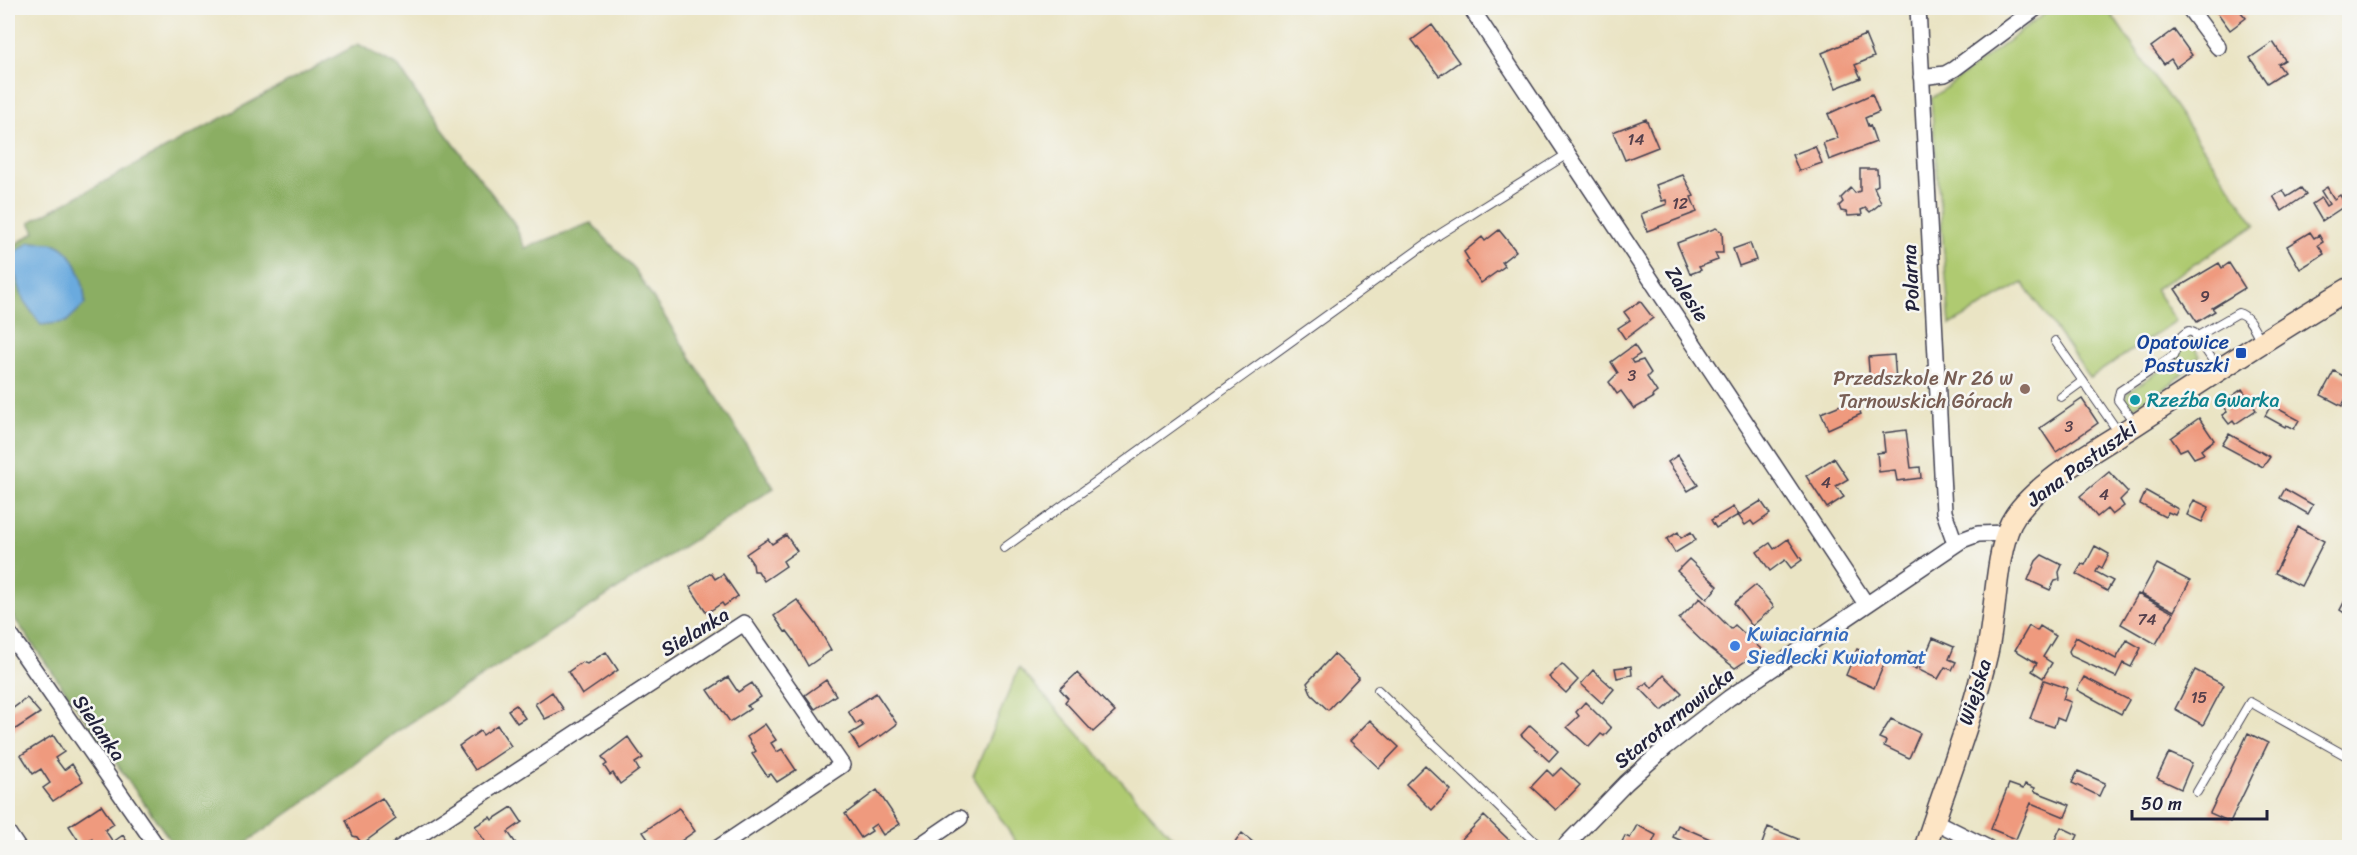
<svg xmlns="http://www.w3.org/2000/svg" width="2357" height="855" font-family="Sriracha,sans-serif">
<rect width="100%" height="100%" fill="#f6f6f2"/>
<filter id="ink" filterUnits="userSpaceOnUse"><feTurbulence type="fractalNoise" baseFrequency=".0167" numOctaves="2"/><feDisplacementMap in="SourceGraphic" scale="12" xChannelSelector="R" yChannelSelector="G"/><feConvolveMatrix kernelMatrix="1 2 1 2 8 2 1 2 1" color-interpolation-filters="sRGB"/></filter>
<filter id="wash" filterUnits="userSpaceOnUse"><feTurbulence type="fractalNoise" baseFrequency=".008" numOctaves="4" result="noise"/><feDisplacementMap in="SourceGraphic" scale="24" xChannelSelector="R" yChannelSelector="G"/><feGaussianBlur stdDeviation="1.35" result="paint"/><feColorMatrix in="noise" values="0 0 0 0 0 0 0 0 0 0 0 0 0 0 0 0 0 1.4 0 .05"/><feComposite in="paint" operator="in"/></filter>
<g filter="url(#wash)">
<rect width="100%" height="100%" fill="#eae4c4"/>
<path fill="#afca71" stroke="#687656" stroke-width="1.5" d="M2052,8H2107L2256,225L2155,289L2176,321L2090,378L2023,283L1950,325L1931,99Z
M2188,338L2191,340L2200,356L2172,383L2130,410L2125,402L2128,392L2177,359L2183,339Z
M1019,668L1181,847H1019L973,776Z"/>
<path fill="#8bae63" stroke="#56684f" stroke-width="1.5" d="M358,44L399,67L422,102L514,223L525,248L591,223L635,270L774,488L396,732L310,798L240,847H175L8,609V249L35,232L30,222Z"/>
<path fill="#6aaade" stroke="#46668c" stroke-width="1.5" d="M30,242C38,243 51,242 58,245C77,254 85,285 85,304L66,322L41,325L24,301L9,257Z"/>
<g id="blocks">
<path fill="#ef9a7e" d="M2214,8H2245L2240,11L2246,18L2230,30Z
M1432,25L1459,62L1439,76L1412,40Z
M2174,30L2192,55L2176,67L2171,59L2164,64L2151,47Z
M1865,35L1874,57L1855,65L1861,78L1836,88L1822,53Z
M2273,42L2285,60L2278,64L2284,72L2267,83L2250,58Z
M1872,94L1879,112L1865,118L1868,126L1870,125L1876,142L1829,160L1823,143L1838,138L1828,114Z
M1646,119L1658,147L1625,160L1613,132Z
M1815,146L1822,163L1799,171L1792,155Z
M1860,169H1877L1878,185L1874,187L1881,203L1870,212L1866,208L1861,210L1862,215L1848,216L1846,212L1841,211L1839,206L1843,202L1841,198L1851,188L1855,193L1860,191Z
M1683,175L1694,196L1691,197L1697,212L1647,231L1641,214L1667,204L1666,200L1662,201L1656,185Z
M2327,187L2334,199L2340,195L2346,205L2322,221L2312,204L2321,198L2326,206L2329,204L2321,191Z
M2301,188L2306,195L2282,211L2273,196L2283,190L2287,197Z
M1716,228L1722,232L1723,253H1715L1718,260L1699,267L1701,270L1690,274L1677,243Z
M1499,230L1516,251L1502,262L1505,266L1481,283L1466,262L1469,260L1464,252L1482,237L1485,241Z
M2310,232L2314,238L2319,235L2323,242L2318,245L2324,254L2300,269L2287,246Z
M1750,243L1756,260L1739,266L1733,249Z
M2219,263L2222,268L2229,263L2245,288L2212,308L2215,311L2197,322L2175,289Z
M1640,301L1653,318L1625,339L1618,328L1630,320L1624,312Z
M1634,345L1640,354L1631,360L1633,363L1643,360L1651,373L1647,377L1657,392L1652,396L1653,398L1634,409L1621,391L1617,394L1609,382L1618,373L1611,362Z
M1894,355L1896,380L1870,383L1868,357Z
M2334,371L2349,379V392L2342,406L2321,395Z
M2242,389L2256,410L2235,424L2233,421L2229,424L2222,415L2227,412L2221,404Z
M1855,399L1861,414L1828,429L1821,413Z
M2082,399L2098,423L2056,452L2040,428Z
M2271,405L2299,420L2294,429L2286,425L2285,427L2265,416Z
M2199,418L2214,440L2201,450L2204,454L2194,458L2187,448L2180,451L2171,438Z
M1906,430L1911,468L1920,467L1921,478L1897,481L1895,470L1879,472L1877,453L1885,452L1883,433Z
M2229,434L2270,457L2263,467L2222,445Z
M1678,455L1698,485L1688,491L1668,462Z
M1834,458L1848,479L1836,486L1844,497L1827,508L1806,476Z
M2109,472L2128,492L2120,500L2124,506L2112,515L2107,509L2097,517L2080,496Z
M2285,489L2313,505L2308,514L2280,498Z
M2146,491L2178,509L2175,515L2168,512L2165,517L2140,504Z
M2194,500L2209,507L2202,522L2187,515Z
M1761,501L1770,514L1754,525L1751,521L1745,525L1738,515L1716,528L1711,520L1733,507L1739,515Z
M2298,527L2324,541L2301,586L2275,573Z
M1678,532L1681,538L1691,532L1696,540L1675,553L1667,539Z
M786,535L797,551L783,561L786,566L764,581L758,571H754L753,564L746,554L768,539L772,544Z
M1788,539L1802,560L1791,568L1785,560L1770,571L1757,552L1770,543L1774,549Z
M2095,546L2109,554L2102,568L2099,566L2096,572L2113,581L2107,591L2076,574L2082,564L2085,565Z
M2042,555L2062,565L2059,572L2060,580L2055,581L2050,590L2028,580L2036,561Z
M1689,559L1718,586L1707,599L1677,571Z
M2157,564L2190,581L2174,611L2141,594Z
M711,573L715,579L723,574L738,596L724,606L722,603L707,613L690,587Z
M1756,585L1774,607L1752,626L1734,603Z
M2349,593V616L2340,610Z
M2138,594L2174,613L2156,644L2121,624Z
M1700,598L1731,629L1735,625L1762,650L1735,668L1708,647L1679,619Z
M797,600L816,624L831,650L808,666L793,639L787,631L785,632L774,616Z
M2029,626L2037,631L2040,626L2056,636L2043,657L2052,663L2043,678L2032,671L2037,663L2015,650Z
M2076,637L2116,659L2127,640L2141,648L2131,667L2123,663L2116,677L2071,656L2069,651Z
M1933,638L1954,647L1949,659L1956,662L1952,670L1945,667L1938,679L1919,670Z
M1857,649L1885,662L1874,688L1846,675Z
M1908,651L1921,657L1916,669L1903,663Z
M606,652L618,670L582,695L568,672L582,662L587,664Z
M1334,654L1359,677L1328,710L1312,695L1307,683Z
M1562,664L1578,680L1566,693L1549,677Z
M1631,666L1632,675L1617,678L1615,668Z
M1593,670L1614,689L1602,703L1581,684Z
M2195,670L2224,685L2203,725L2175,709Z
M1077,673L1115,712L1093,732L1065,702L1068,698L1060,689Z
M1664,675L1682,693L1662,711L1640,688L1647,682L1652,688Z
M728,677L738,692L752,683L761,697L747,706L750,709L730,722L708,690Z
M2084,677L2129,700L2121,714L2077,690Z
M826,680L836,695L815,709L805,695Z
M2044,680L2067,688L2063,699L2071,702L2064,721L2057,718L2054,727L2030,719Z
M552,692L564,710L545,719L535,704Z
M876,693L897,724L881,736L880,735L859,749L850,734L863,726L860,721L856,724L848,711Z
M27,698L40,713L11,732L8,730V712Z
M1585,702L1611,728L1604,736L1601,734L1589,747L1567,727L1579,716L1576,712Z
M516,705L525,718L517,723L508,710Z
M1891,719L1920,733L1909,758L1884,746L1886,741L1879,738Z
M1370,720L1399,747L1379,768L1350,741Z
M765,724L776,740L771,743L777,752L782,749L796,770L777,782L771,774L767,776L752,754L756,751L747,737Z
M497,725L511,746L475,770L459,746L480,731L483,735Z
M1530,725L1558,751L1549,761L1521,735Z
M2248,733L2268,743L2230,822L2210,813Z
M53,735L64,752L55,758L64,770L72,764L83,781L53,801L43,788L50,783L41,769L33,774L21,755Z
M628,737L643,758L635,763L639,770L620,784L613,773L610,775L604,766L607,764L602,757Z
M2169,753L2192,763L2181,789L2157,778Z
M1425,765L1451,790L1432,810L1406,784Z
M1561,768L1580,785L1556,810L1531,787L1547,770L1553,776Z
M2078,771L2105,783L2099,796L2072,783Z
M2009,784L2023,789L2025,784L2035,788L2034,791L2070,805L2065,817L2031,803L2016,839L1991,829Z
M877,790L900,824L883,835L876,824L870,828L872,831L861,838L845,814Z
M382,798L396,819L362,844L357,837L353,836L346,820Z
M101,805L114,824L105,830L113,842L123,835L131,848H98L92,839L82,846L69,826Z
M512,807L522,822L508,832L519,848H489L475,826L490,817L492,820Z
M679,808L695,831L671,848H654L643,832Z
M1484,816L1509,840L1507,844L1510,848H1464L1459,842Z
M1637,825L1656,835L1650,848H1619L1625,836L1630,838Z
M1678,825L1710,839L1707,848H1698L1673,837Z
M1768,827L1798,839L1795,848H1771L1762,844Z
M2061,827L2078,835L2072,848H2051Z
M1242,833L1260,848H1231Z"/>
</g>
</g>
<g filter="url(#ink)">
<use href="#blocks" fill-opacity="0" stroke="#403f50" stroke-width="1.5"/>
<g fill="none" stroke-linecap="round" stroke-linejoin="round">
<g stroke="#403f50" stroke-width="10">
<path id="lane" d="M2196,337L2238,313C2250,316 2255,331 2261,341
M2055,341L2119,433
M2061,397L2083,381
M2135,423L2118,400L2120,391L2173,356C2179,345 2176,337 2189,331L2194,333L2218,368
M1004,548L1440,234L1569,153
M1378,690L1541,848
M2197,792L2250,702L2350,758
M1269,847V848"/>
</g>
<g stroke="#403f50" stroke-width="18">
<path id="street" d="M1471,8L1866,604
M1918,8L1944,512L1955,543
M2189,8L2218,47
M1921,77L1945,74L1954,69L2036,8
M8,632L158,848
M1934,821L1988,848
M8,833L18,848
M400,848L744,623L842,765L718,848
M916,848L960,818
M1563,848L1626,783L1666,747L1729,698L1962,540L1978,534L2007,533"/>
</g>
<g stroke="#403f50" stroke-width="24">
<path id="secondary" d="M1925,848C1946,783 1972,719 1987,653C1996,615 1995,556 2011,523C2031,485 2099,448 2135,425C2206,378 2276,332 2350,288"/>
</g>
<use href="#lane" stroke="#fff" stroke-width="8"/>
<use href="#street" stroke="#fff" stroke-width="15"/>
<use href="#secondary" stroke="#fde5c5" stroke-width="21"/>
</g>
</g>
<rect fill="#1a4fb4" stroke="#f6f6f2" stroke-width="2" x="2235" y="347" width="12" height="12" rx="3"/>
<circle fill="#8d6e63" stroke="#f6f6f2" stroke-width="2" cx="2025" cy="389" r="6"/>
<circle fill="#0f9aa8" stroke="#f6f6f2" stroke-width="2" cx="2135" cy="400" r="6"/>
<circle fill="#3f7fe0" stroke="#f6f6f2" stroke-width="2" cx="1735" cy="646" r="6"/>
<g text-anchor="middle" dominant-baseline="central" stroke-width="5" stroke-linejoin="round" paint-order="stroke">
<g font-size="16" fill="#55404c">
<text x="1636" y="139">14</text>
<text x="1680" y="203">12</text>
<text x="2205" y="296">9</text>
<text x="1632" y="375">3</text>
<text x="2069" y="426">3</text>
<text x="1826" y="482">4</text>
<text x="2104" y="494">4</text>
<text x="2147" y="619">74</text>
<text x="2199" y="697">15</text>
</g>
<g font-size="20" fill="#22223b" stroke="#f6f6f2">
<text transform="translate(1911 278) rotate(-93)">Polarna</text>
<text transform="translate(1687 294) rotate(57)">Zalesie</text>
<text transform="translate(2082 464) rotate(-36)">Jana Pastuszki</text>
<text transform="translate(695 632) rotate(-31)">Sielanka</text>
<text transform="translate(1975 692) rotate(-73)">Wiejska</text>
<text transform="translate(1674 718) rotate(-39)">Starotarnowicka</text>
<text transform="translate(99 728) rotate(55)">Sielanka</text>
</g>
<g font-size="20" fill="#164399" stroke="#f6f6f2" text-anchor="end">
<text x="2229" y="342">Opatowice<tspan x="2229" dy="23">Pastuszki</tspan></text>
</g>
<g font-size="20" fill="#785e54" stroke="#f6f6f2" text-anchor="end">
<text x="2013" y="378">Przedszkole Nr 26 w<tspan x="2013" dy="23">Tarnowskich Górach</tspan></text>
</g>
<g font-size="20" fill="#0d838f" stroke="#f6f6f2" text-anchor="start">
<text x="2147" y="400">Rzeźba Gwarka</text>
</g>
<g font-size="20" fill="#366cbe" stroke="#f6f6f2" text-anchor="start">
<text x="1747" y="634">Kwiaciarnia<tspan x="1747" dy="23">Siedlecki Kwiatomat</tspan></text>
</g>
</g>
<rect width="2357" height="855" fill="none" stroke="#f6f6f2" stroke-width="30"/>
<path d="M2132 810v9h135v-9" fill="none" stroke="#22223b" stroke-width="3"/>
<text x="2141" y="810" font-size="18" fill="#22223b" stroke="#f6f6f2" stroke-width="4.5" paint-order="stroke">50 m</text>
</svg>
